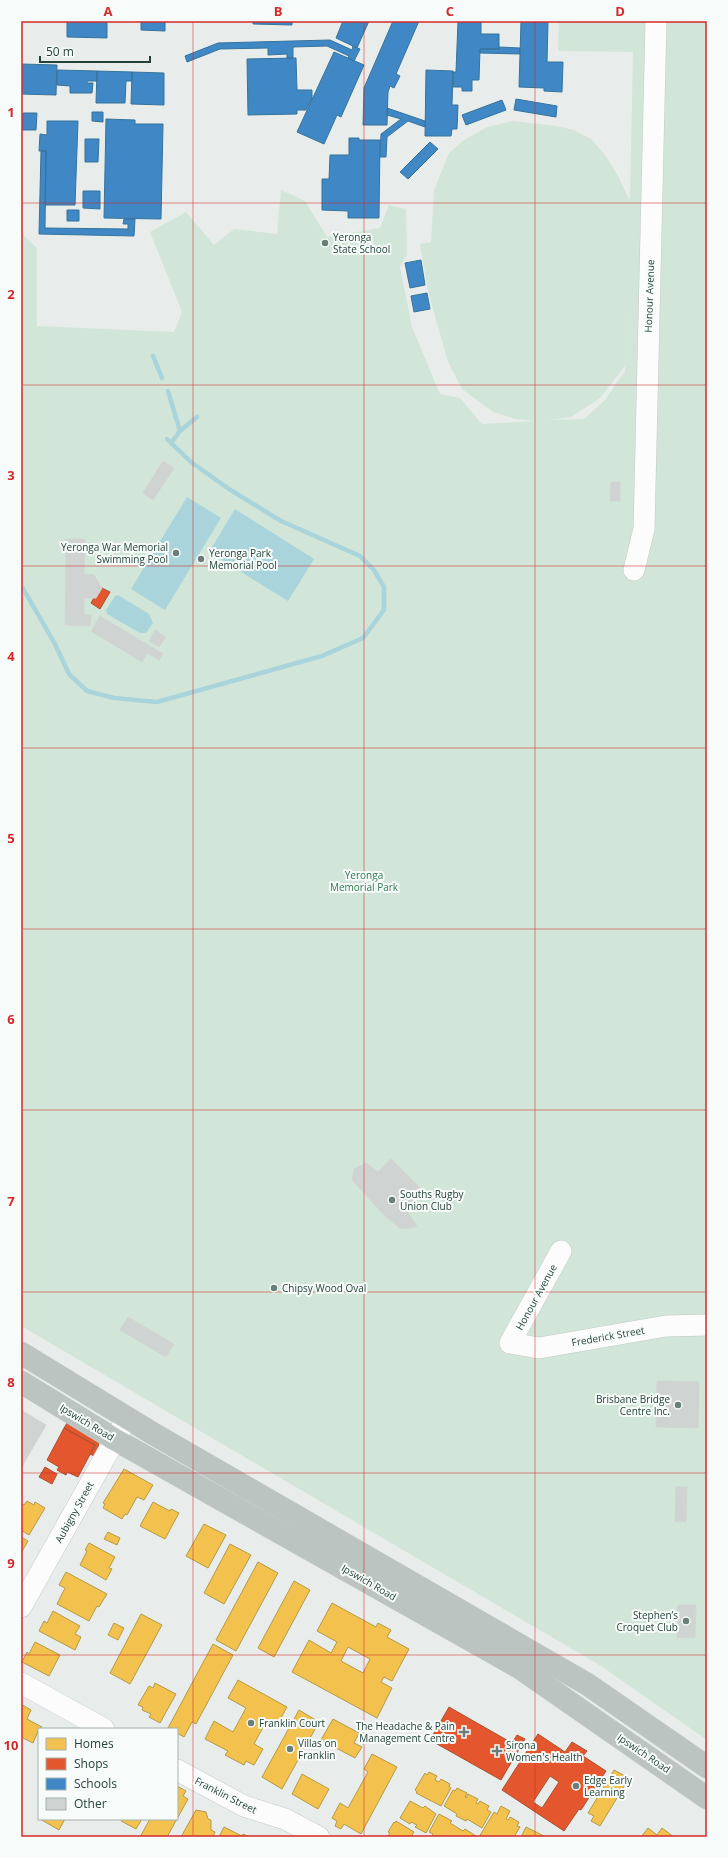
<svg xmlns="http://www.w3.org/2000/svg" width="728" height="1858" font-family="'Open Sans',sans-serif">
<rect width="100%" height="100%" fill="#e8edeb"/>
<path fill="#d1e6d8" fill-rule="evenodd" d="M559,21H707V1740L601,1666L21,1326V233L37,248V326L174,332L182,312L150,232L186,212L214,245L234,229L277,234L281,190L305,201L327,237L380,228L389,205L406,209L407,254L400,267L412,327L440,394L460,398L482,424L535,421L515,419L493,412L462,389L448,362L428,291L420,244L431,242L434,190L449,153L464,140L487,127L513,121L556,126L574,130L591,139L606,156L618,176L630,201L633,52L558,51ZM627,300L625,371L605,400L584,419L549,420L571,417L600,398L625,366Z"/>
<path fill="#a9d4db" d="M187,497L221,518L165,610L131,589Z
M235,509L314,559L288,601L209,552Z
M118,595L149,614L153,623L146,633H140L107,614L106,610L115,596Z"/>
<path fill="#f2c14e" stroke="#b49b48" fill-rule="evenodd" d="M124,1469L153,1485L144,1500L137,1497L127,1515L125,1514L122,1519L103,1508L105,1504L103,1503Z
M27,1501L34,1505L35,1502L45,1508L29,1535L21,1530V1504L24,1505Z
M153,1502L170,1511L171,1509L179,1513L165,1539L140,1526Z
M204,1524L226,1535L208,1568L186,1556Z
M108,1532L120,1538L117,1545L104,1539Z
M21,1537L28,1541L21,1553Z
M89,1543L115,1557L109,1568L112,1569L106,1580L80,1565L87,1551L85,1550Z
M230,1544L251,1555L224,1604L204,1593Z
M258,1562L278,1573L236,1651L216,1640Z
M66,1572L107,1594L99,1607L97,1606L89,1621L57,1604L65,1588L59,1585Z
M294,1581L310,1590L274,1657L258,1648Z
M332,1603L376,1627L378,1623L391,1630L387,1637L409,1649L392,1681L384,1677L381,1682L392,1688L377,1718L292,1672L309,1640L331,1653L337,1642L317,1631ZM348,1647L370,1659L363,1673L341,1661Z
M53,1611L80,1626L75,1634L81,1637L75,1650L39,1631L44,1621L47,1623Z
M141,1614L162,1625L130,1684L110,1673Z
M114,1623L124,1628L118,1640L108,1635Z
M35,1642L60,1655L49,1676L22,1662L27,1652L29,1654Z
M213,1644L233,1655L196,1724L192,1722L184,1737L177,1733V1729L168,1728Z
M238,1680L287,1707L277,1725L267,1720L254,1744L263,1749L254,1765L246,1761L244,1765L225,1755L228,1751L205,1739L214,1721L233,1732L246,1708L228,1698Z
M155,1683L176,1694L160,1723L149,1717L151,1714L142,1710L143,1707L138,1705L149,1686L153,1688Z
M21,1704L31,1710L27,1719L42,1727L39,1729L33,1743L21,1737Z
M299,1710L319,1722L282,1789L262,1777Z
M333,1719L359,1733L354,1743L362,1747L355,1758L321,1740Z
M372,1754L397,1767L361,1834L344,1824L341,1829L335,1826L337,1821L332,1818L340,1803L348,1808L368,1772L364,1769Z
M614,1770L629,1778L600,1826L591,1821L594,1816L588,1813Z
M429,1772L437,1776L435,1780L439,1782L441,1779L450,1784L449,1787L451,1788L441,1806L416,1793L417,1792L415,1790L425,1773L427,1775Z
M302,1774L329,1789L318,1809L292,1794Z
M177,1786L186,1791L183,1796L188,1799L177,1819Z
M457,1788L467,1793L465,1797L466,1798L468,1794L478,1799L476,1803L478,1804L480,1801L489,1806L487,1810L491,1812L482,1828L467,1819L466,1821L456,1816L457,1814L444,1806L453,1790L455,1791Z
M410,1801L423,1808L425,1806L436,1814L426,1833L415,1827L417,1825L411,1822L410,1824L400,1818Z
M501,1806L510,1811L506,1819L508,1820L510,1817L519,1822L517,1826L520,1827L514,1837H479L494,1812L497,1814Z
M196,1810L206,1812L208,1819L211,1820V1830L215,1832L213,1837H181Z
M439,1814L452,1821L450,1823L463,1831L465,1829L476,1836L475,1837L432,1836L433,1834L429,1832Z
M40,1819H65L59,1830Z
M122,1819H142L136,1829L121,1821Z
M150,1819H177L167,1837H140Z
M396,1821L414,1832L411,1837H387L390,1833L388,1832L394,1822L395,1823Z
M224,1827L242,1836L243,1834L250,1837H219Z
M526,1827L546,1837H521Z
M648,1828L657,1835L662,1828L674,1837H641Z"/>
<path fill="#e4572e" stroke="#aa5132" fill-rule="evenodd" d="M100,587L110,592L100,609L91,603Z
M67,1423L98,1441L99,1448L94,1456L90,1454L95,1445L64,1428Z
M64,1428L95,1445L78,1477L67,1472L66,1475L57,1470L59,1467L47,1460Z
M45,1467L57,1474L52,1484L39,1477Z
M449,1707L512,1743L517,1735L525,1739L501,1780L430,1740Z
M538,1734L565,1752L572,1742L587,1751L583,1756L606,1771L581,1810L579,1809L564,1831L502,1790ZM550,1776L559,1782L542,1808L533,1802Z"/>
<path fill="#3f88c5" stroke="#37739b" d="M67,21H107V38L67,37Z
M141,21H165V31L141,30Z
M253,21H292V25L253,24Z
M343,21H369L357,48L336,38Z
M393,21H419L396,74L400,76L394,88L390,86L388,92L387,125H363L364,88Z
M458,21H481V34H499V49H480L479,80H472V91H462V87H453V72H456Z
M521,21H548L547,62H563L562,92L544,91V88L519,87Z
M330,40L352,50L353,46L360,49L354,61L348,58L349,56L327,46L293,47V58H287V54L268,55V48L220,49L187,62L185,56L218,43Z
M499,47L520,48V54L480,53V49H499Z
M334,52L364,65L341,117L337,115L324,144L297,132Z
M296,58L297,90H312V98L306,110H297V114L248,115L247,59Z
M21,64L57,65L56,95L21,94Z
M57,70L97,71V81H87V83H93L92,93H70V86L57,85Z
M426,70L453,71L452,105H458L457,129H452L451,136H425Z
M97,71L132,72V81H126L125,103H96Z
M132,72L164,73V105L131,104Z
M516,99L557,106L556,117L514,110Z
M502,100L506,110L466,125L462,115Z
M387,108L425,121V127L408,121L387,137L386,157H380L381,134L401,119L387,115Z
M92,112H103V122L92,121Z
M23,113H37L36,130H22Z
M106,119L135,120V124H163L161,219L104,218Z
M47,121H78L75,205H45L46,151H39L40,134L47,135Z
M349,138H359V140H380L379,218H348V211L322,210V179H329L330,155H349Z
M85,139H99L98,162H85Z
M430,142L438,149L408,179L400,172Z
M41,151H46L45,228L128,229V224H123L124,219H135L134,236L39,234Z
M83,191H100V209L83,208Z
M67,210H79V221H67Z
M421,260L425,285L410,288L405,263Z
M427,293L430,309L414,312L411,296Z"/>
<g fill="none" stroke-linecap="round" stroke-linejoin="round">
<path stroke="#a9d4db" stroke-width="4.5" d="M153,356L162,378
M168,391L180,431
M171,443L180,431L197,417
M21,585L55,644L69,674L87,691L114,698L157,702L322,656L363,638L384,610V587L374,570L360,556L281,521L229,489L191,462L167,439"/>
</g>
<path fill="#cfd4d2" stroke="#d1d6d4" d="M163,461L174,468L153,500L143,493Z
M611,482H620V501H610Z
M66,539H85L84,574L94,575L102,588L96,598H84V615H91L90,626L65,625Z
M100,616L163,654L159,660L147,653L142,662L91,631Z
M155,630L166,637L159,647L149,641Z
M391,1159L422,1190L406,1209L417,1227L401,1229L386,1217L352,1180L354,1169L366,1163L378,1172Z
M128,1317L174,1344L166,1357L120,1330Z
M657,1381L699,1382L698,1428L656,1427Z
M21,1410L46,1425L21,1468Z
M676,1487H687L686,1522H675Z
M678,1605H696L695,1638L677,1637Z"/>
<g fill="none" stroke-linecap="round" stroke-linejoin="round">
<g stroke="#c5cac8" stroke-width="22">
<path id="minor" d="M634,570L644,529L656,21
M561,1251L510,1343L539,1348L666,1326L707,1325
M21,1607L127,1418
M21,1683L104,1729
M177,1770L244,1806L285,1819L319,1837"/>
</g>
<g stroke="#c3ccc9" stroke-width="23">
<path id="highway" d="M21,1353L152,1433L587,1684L707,1767
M21,1382L114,1439L520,1668L707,1798"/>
</g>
<use href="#minor" stroke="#fcfcfc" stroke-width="21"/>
<use href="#highway" stroke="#bcc4c2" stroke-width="22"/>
</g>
<path fill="none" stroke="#d62828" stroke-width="1" stroke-opacity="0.55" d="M193,21V1837M364,21V1837M535,21V1837M21,203H707M21,385H707M21,566H707M21,748H707M21,929H707M21,1110H707M21,1292H707M21,1473H707M21,1655H707"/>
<g fill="#697e78" stroke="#f7fbf9" stroke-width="1.5">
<circle cx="325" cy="243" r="4"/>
<circle cx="176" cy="553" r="4"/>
<circle cx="201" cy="559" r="4"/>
<circle cx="392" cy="1200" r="4"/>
<circle cx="274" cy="1288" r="4"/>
<circle cx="678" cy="1405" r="4"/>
<circle cx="686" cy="1621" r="4"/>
<circle cx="251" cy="1723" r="4"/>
<path d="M462 1726h4v4h4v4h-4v4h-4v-4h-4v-4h4z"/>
<circle cx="290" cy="1749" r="4"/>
<path d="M495 1745h4v4h4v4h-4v4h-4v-4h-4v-4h4z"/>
<circle cx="576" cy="1786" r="4"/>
</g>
<g text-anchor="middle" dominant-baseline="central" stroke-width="4" stroke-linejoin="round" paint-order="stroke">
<g font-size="10" fill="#24423a" stroke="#f7fbf9" text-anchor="start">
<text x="333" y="237">Yeronga<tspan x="333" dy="12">State School</tspan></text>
<text x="168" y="547" text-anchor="end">Yeronga War Memorial<tspan x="168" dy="12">Swimming Pool</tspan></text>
<text x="209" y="553">Yeronga Park<tspan x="209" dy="12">Memorial Pool</tspan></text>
<text x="400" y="1194">Souths Rugby<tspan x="400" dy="12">Union Club</tspan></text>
<text x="282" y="1288">Chipsy Wood Oval</text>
<text x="670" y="1399" text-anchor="end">Brisbane Bridge<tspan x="670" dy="12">Centre Inc.</tspan></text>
<text x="678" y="1615" text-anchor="end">Stephen’s<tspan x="678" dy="12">Croquet Club</tspan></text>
<text x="259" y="1723">Franklin Court</text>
<text x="455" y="1726" text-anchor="end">The Headache &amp; Pain<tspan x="455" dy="12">Management Centre</tspan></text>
<text x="298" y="1743">Villas on<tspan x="298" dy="12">Franklin</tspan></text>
<text x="506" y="1745">Sirona<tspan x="506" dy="12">Women's Health</tspan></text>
<text x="584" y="1780">Edge Early<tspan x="584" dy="12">Learning</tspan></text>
</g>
<g font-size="10" fill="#24423a" stroke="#f7fbf9">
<text transform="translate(649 296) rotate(-88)">Honour Avenue</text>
<text transform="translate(536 1297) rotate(-61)">Honour Avenue</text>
<text transform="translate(608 1336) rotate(-10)">Frederick Street</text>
<text transform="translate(87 1422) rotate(31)">Ipswich Road</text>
<text transform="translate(74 1512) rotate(-61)">Aubigny Street</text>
<text transform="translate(369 1582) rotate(30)">Ipswich Road</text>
<text transform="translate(644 1753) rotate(34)">Ipswich Road</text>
<text transform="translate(226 1795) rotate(27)">Franklin Street</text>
</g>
<g font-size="10" fill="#2d7a4b" stroke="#f7fbf9">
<text x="364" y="875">Yeronga<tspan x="364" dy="12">Memorial Park</tspan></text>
</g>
</g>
<rect width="728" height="1858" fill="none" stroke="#f7fbf9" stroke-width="44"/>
<rect x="38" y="1728" width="140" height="92" fill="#f7fbf9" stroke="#a3b1ad"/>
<rect x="46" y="1738" width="20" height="12" fill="#f2c14e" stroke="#a3b1ad"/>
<text x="74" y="1748" font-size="12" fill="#24423a">Homes</text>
<rect x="46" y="1758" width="20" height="12" fill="#e4572e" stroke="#a3b1ad"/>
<text x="74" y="1768" font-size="12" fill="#24423a">Shops</text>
<rect x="46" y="1778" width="20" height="12" fill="#3f88c5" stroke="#a3b1ad"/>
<text x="74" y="1788" font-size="12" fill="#24423a">Schools</text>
<rect x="46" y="1798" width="20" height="12" fill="#cfd4d2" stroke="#a3b1ad"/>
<text x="74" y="1808" font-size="12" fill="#24423a">Other</text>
<path d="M40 56v6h110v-6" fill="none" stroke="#24423a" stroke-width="2"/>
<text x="46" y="56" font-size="12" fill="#24423a" stroke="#f7fbf9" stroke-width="3" paint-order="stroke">50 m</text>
<rect x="22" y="22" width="684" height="1814" fill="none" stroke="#d62828" stroke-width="1.5"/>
<g font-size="13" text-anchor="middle" font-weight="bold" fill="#d62828">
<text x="108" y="16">A</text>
<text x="278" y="16">B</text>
<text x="450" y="16">C</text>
<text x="620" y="16">D</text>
<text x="11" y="117">1</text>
<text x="11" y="299">2</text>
<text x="11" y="480">3</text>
<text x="11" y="661">4</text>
<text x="11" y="843">5</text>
<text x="11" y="1024">6</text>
<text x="11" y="1206">7</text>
<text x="11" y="1387">8</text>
<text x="11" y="1568">9</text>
<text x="11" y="1750">10</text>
</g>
</svg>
